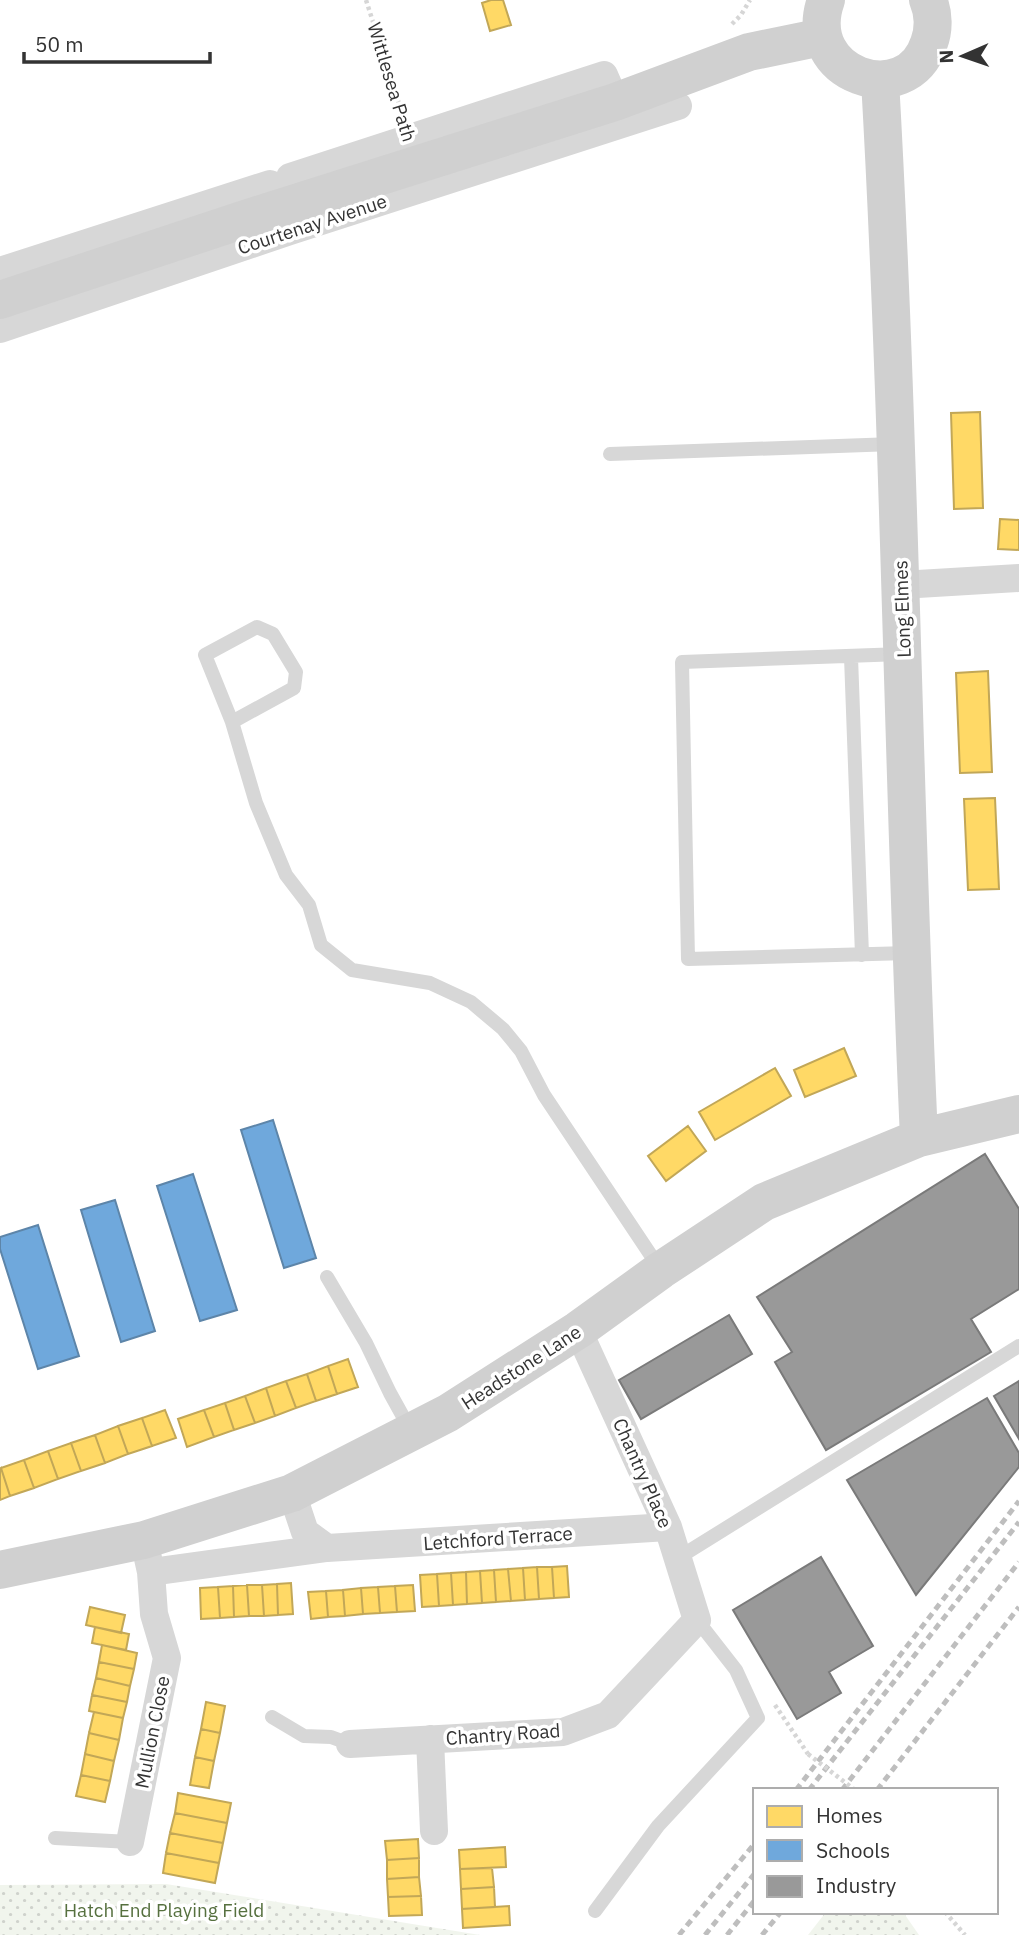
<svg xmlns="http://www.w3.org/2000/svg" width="1019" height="1935" font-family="'IBM Plex Sans',sans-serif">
<defs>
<pattern id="green-dots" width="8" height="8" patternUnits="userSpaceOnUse" patternTransform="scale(1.75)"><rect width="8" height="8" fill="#f1f5ed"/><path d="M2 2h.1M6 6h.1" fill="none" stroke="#cfd2cc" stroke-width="1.8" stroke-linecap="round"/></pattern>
</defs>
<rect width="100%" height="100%" fill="#fff"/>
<path fill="url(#green-dots)" d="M166,1884L480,1935H0V1885Z
M826,1912H903L919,1935H808Z"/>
<path fill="#ffd966" stroke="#c2a757" stroke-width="2" d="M491,0H503L511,25L490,31L482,3Z
M980,412L983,508L954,509L951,413Z
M1000,519L1019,520V550L998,549Z
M988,671L992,772L960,773L956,673Z
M995,798L999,889L968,890L964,799Z
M844,1048L856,1076L805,1097L794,1070Z
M775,1068L791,1096L715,1140L699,1112Z
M688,1126L706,1151L666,1181L648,1156Z
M348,1359L358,1387L337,1394L328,1366Z
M328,1366L337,1394L316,1401L307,1374Z
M307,1374L316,1401L296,1408L286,1381Z
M286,1381L296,1408L275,1416L266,1388Z
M266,1388L275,1416L255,1423L245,1396Z
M245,1396L255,1423L234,1430L225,1403Z
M225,1403L234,1430L214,1437L204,1410Z
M165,1410L176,1438L152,1446L142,1418Z
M204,1410L214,1437L187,1447L178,1419Z
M142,1418L152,1446L128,1454L118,1426Z
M118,1426L128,1454L105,1463L95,1435Z
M95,1435L105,1463L81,1471L71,1443Z
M71,1443L81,1471L58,1479L48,1451Z
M48,1451L58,1479L34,1488L24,1460Z
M24,1460L34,1488L10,1496L1,1468Z
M1,1468L10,1496L0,1500V1469Z
M567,1566L569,1597L554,1598L552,1567Z
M537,1567L539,1599L525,1600L523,1568Z
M537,1567H552L554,1598L539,1599Z
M523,1568L525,1600L511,1601L508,1569Z
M508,1569L511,1601L496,1602L494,1570Z
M494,1570L496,1602L482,1603L480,1571Z
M480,1571L482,1603L467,1604L466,1572Z
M466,1572L467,1604L453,1605L451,1573Z
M451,1573L453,1605L439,1606L437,1574Z
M437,1574L439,1606L422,1607L420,1575Z
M291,1583L293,1614L278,1615L277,1584Z
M277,1584L278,1615L264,1616L262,1585Z
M247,1585L249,1616L234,1617L233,1586Z
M247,1585H262L264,1616H249Z
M413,1585L415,1611L397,1612L395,1586Z
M233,1586L234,1617L220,1618L218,1587Z
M395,1586L397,1612L380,1613L378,1587Z
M218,1587L220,1618L201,1619L200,1588Z
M378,1587L380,1613L363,1614L361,1588Z
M361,1588L363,1614L345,1616L343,1590Z
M343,1590L345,1616L328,1617L326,1591Z
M326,1591L328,1617L311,1619L308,1592Z
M90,1607L125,1615L121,1633L86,1625Z
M95,1627L129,1634L126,1650L92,1643Z
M102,1645L137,1653L134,1669L99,1662Z
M99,1662L134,1669L130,1686L96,1678Z
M96,1678L130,1686L127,1702L92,1695Z
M92,1695L127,1702L123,1718L89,1711Z
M206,1702L225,1706L220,1733L201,1729Z
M94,1712L123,1718L119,1740L89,1733Z
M201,1729L220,1733L214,1761L195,1757Z
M89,1733L119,1740L114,1761L85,1754Z
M85,1754L114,1761L110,1781L81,1775Z
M195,1757L214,1761L209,1788L190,1785Z
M81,1775L110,1781L105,1802L76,1796Z
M178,1793L231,1803L227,1823L175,1813Z
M175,1813L227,1823L223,1843L170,1833Z
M170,1833L223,1843L219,1863L166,1853Z
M418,1839L419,1858L387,1860L385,1841Z
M505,1847L506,1867L460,1869L459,1850Z
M166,1853L219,1863L215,1883L163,1873Z
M419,1858V1877L387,1879V1860Z
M492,1868L494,1887L461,1889L460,1869Z
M419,1877L421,1896L388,1897L387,1879Z
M494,1887L495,1907L462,1909L461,1889Z
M421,1896L422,1915L389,1916L388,1897Z
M509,1906L510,1925L463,1928L462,1909Z"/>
<path fill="#6fa8dc" stroke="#5d85a9" stroke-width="2" d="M273,1120L316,1258L284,1268L241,1130Z
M193,1174L237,1310L200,1321L157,1186Z
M115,1200L155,1331L121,1342L81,1210Z
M38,1225L79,1356L38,1369L0,1249V1237Z"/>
<path fill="#999" stroke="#7a7a7a" stroke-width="2" d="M985,1154L1019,1209V1289L971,1319L991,1352L826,1450L775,1362L792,1352L757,1297Z
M729,1315L752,1354L641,1419L619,1380Z
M1019,1381V1439L994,1396Z
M987,1398L1019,1453V1467L916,1595L847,1480Z
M821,1557L873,1646L829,1672L841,1693L797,1719L733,1610Z"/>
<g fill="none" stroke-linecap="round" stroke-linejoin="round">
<path stroke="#d6d6d6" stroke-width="4.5" stroke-dasharray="3.5 3.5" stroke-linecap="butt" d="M366,0L402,113
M732,24L741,15L750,0
M775,1705L808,1754
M945,1912L965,1935"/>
<path stroke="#d7d7d7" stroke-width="14" d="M610,454L894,444
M902,654L682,662L688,959L909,953
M851,657L862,955
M232,722L294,688L296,672L273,634L257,627L205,655L232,722L256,803L286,875L309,905L321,945L352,970L430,983L471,1002L503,1029L521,1051L544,1095L660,1269
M327,1277L366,1343L390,1393L411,1431
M678,1558L1019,1346
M272,1717L304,1736L331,1737L350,1744
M55,1838L130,1842
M595,1911L658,1826L758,1718L736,1670L697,1620"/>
<path stroke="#d7d7d7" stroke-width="28" d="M290,177L604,75L623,119
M0,271L270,184
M0,329L290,231L678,106
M901,585L1019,578
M292,1493L305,1532L327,1548L668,1527
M151,1572L327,1548
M430,1739L434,1831
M350,1744L563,1732L608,1715L697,1620L668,1527L578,1330
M130,1842L167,1658L154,1614L151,1572L144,1540"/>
<path stroke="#d0d0d0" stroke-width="38" d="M826,0C799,76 907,111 929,43C934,30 934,13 928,0
M880,80C900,432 903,786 919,1138
M0,300L245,219L615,102L749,52L822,37
M0,1570L144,1540L292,1493L448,1413L578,1330L661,1270L764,1202L919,1138L1019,1114"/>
<path stroke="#bebebe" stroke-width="5" stroke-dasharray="7 5" stroke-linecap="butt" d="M796,1790L1019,1501
M809,1790L1019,1522
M842,1790L1019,1562
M877,1790L1019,1607
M679,1935L755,1843
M705,1935L755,1873
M727,1935L755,1900
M762,1935L781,1912"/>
<path stroke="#d6d6d6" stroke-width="4.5" stroke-dasharray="3.5 3.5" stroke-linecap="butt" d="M808,1754L855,1790"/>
</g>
<g text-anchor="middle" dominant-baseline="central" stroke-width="7" stroke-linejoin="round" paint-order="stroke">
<g font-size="19" fill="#333" stroke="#fff">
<text transform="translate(392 82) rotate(73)">Wittlesea Path</text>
<text transform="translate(312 224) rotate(-18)">Courtenay Avenue</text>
<text transform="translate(902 609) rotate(-92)">Long Elmes</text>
<text transform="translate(521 1367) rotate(-33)">Headstone Lane</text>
<text transform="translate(643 1473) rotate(66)">Chantry Place</text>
<text transform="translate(498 1538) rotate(-4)">Letchford Terrace</text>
<text transform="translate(152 1732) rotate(-79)">Mullion Close</text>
<text transform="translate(503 1734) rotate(-4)">Chantry Road</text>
</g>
<g font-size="19" fill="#56703f" stroke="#fff">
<text x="164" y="1910">Hatch End Playing Field</text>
</g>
</g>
<rect x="753" y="1788" width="245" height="126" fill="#ffffff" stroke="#adadad" stroke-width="2"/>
<rect x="767" y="1806" width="35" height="21" fill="#ffd966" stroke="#adadad" stroke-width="2"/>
<text x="816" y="1823" font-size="21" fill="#333333">Homes</text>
<rect x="767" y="1840" width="35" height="21" fill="#6fa8dc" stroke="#adadad" stroke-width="2"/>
<text x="816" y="1858" font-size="21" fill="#333333">Schools</text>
<rect x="767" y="1876" width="35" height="21" fill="#999999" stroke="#adadad" stroke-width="2"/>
<text x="816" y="1893" font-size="21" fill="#333333">Industry</text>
<g transform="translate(963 56) rotate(268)" stroke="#ffffff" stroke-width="5" paint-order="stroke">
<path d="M0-5L12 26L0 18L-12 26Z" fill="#333333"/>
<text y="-10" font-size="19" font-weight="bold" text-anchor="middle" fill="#333333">N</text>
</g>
<path d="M24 52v10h186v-10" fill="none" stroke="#333333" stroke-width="3.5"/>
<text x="35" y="52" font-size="21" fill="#333333" stroke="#ffffff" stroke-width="5" paint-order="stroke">50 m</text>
</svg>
